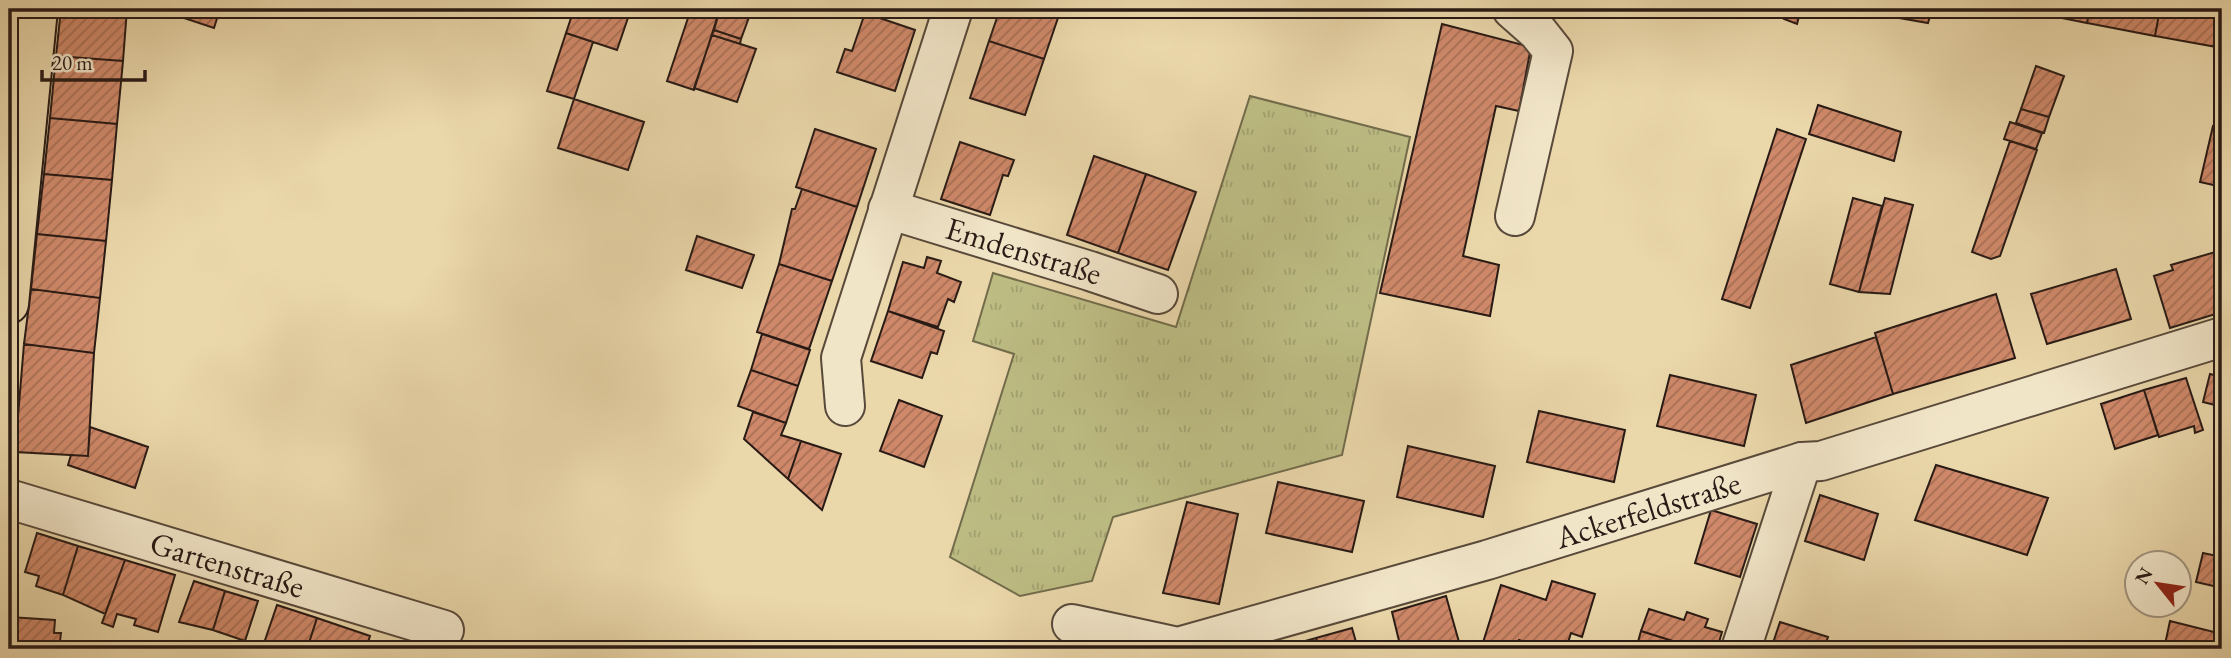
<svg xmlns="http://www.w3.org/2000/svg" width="2231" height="658" font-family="'EB Garamond',serif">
<defs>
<pattern id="park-tufts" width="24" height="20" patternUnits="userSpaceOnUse" patternTransform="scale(1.75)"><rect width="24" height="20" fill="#bdbd84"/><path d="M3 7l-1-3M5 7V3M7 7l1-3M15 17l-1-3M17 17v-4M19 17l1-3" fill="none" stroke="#a2a271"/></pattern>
<pattern id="building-hatch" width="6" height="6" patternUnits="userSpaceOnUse" patternTransform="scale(1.75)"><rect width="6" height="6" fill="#cf896a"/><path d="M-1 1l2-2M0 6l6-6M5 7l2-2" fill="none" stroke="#a86f56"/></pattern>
</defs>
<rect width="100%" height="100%" fill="#ead7aa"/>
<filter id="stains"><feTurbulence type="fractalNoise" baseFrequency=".00286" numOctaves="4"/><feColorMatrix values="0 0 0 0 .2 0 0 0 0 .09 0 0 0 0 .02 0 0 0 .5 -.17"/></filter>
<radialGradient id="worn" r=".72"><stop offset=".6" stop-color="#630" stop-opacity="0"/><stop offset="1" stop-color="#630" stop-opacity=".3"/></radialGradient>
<path fill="url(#park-tufts)" stroke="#726c4c" stroke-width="2" d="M1250,96L1410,137L1342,455L1113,517L1092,581L1020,596L950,557L1014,354L973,341L993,273L1176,327Z"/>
<path fill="url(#building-hatch)" stroke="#281a15" stroke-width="2" d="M61,9H127L123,61L56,56Z
M157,9H220L214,28Z
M574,9H631L617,50L566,33Z
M691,9H720L694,90L667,81Z
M720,9H752L741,39L714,30Z
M1000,9H1061L1044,59L989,41Z
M1788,9H1801L1797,24L1784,19Z
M1848,9H1932L1928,23Z
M2017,9H2090L2087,23Z
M2090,9H2160L2155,36L2087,23Z
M2160,9H2222V48L2155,36Z
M865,13L915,30L895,91L837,72L845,49L852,51Z
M1442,24L1531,47L1519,111L1496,106L1463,256L1499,265L1490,316L1380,293Z
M714,30L741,39L740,44L712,35Z
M566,33L593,42L574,99L547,91Z
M712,35L756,49L737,102L694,88Z
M989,41L1044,59L1025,115L970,98Z
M56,56L123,61L117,124L50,118Z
M2036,66L2064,76L2049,117L2021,109Z
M574,99L644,122L628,170L558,148Z
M2222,100V128L2216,127Z
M1818,105L1901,132L1894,161L1809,134Z
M2021,109L2049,117L2044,133L2016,123Z
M50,118L117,124L112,180L44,174Z
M2010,122L2042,133L2036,149L2004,139Z
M2213,126L2222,128V187L2200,182Z
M815,129L876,149L857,207L796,187Z
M1777,129L1806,139L1750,308L1722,299Z
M2010,141L2037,150L2000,256L1991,259L1972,252Z
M960,142L1014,160L1008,176L1003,175L990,215L941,199Z
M1094,156L1146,174L1118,253L1067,235Z
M44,174L112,180L106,241L37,234Z
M1146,174L1196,192L1168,270L1118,253Z
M802,189L857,207L832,281L779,264L792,209H795Z
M1853,198L1882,206L1859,292L1830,284Z
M1885,198L1913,205L1890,294L1859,292Z
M37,234L106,241L100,298L31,289Z
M697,236L754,255L742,288L686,270Z
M2222,250V312L2170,328L2154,276L2173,270L2171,265Z
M927,257L941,261L937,273L961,282L954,302L948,299L938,327L888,311L903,262L924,268Z
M779,264L832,281L809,349L757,332Z
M2116,269L2131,319L2047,344L2031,294Z
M31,289L100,298L94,353L24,344Z
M1996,294L2015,358L1893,394L1875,333Z
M888,311L944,331L937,354L931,352L922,378L871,361Z
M762,334L810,350L798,386L751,370Z
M1876,337L1893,394L1806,423L1791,365Z
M24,344L94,353L88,456L15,452Z
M751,370L798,386L786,423L738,406Z
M2210,374L2222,377L2219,406L2203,402Z
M1670,375L1756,395L1744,446L1657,426Z
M2186,378L2203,430L2195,433L2194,426L2159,437L2144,390Z
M2144,390L2158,435L2115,449L2101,404Z
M899,400L942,416L924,467L880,451Z
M1539,411L1625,430L1614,482L1527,462Z
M753,412L786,423L781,435L801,441L788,479L744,439Z
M90,427L148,447L135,488L68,465L71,455L88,456Z
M801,441L841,454L822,510L788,479Z
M1408,446L1495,466L1483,517L1397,497Z
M1936,465L2048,498L2027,555L1915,520Z
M1278,482L1364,501L1352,552L1266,533Z
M1820,495L1878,514L1864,560L1805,541Z
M1187,502L1238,514L1219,604L1163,593Z
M1711,510L1757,524L1740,577L1695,563Z
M37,533L78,546L63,595L36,586L39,576L25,572Z
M78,546L125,560L105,614L63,595Z
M2203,553L2222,557V588L2196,582Z
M125,560L175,575L158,632L134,625L136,619L117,614L113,627L102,623Z
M194,581L225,591L213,630L179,622Z
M1552,581L1595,594L1582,637L1571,633L1566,649H1548L1519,640L1516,649H1481L1501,585L1546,600Z
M225,591L258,601L245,641L213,630Z
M1446,596L1459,642L1436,649H1401L1392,612Z
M277,605L317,618L307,649H262Z
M1649,609L1684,620L1687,612L1708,619L1705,627L1722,632L1717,649H1698L1641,631Z
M9,617L55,620L54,633H61L59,649H9Z
M317,618L370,636L366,649H307Z
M2170,621L2222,634V649H2164Z
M1780,622L1828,637L1824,649H1771Z
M1352,628L1358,649H1320L1316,638Z
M1641,631L1698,649H1636Z
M1316,638L1320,649H1280V648Z"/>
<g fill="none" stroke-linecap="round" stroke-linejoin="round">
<g stroke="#58493a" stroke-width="42">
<g id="minor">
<path d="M1512,9L1538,32L1553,51L1515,216"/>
<path id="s1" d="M888,209L1090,271L1158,294"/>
<path d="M845,406L841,358L953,9"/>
<path id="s2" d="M9,499L444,630"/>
<path id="s3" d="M1072,624L1178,647L1487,560L1802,462L1821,461L2222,337"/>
<path d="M1741,649L1802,462"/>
</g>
</g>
<g stroke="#281a15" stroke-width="42">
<path id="major" d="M9,304L38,9"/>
</g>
<use href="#minor" stroke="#f1e5c8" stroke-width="38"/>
<use href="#major" stroke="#ead7aa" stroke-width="38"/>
</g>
<g text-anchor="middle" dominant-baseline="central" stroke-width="6" stroke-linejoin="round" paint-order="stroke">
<g font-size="32" fill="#281a15" stroke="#f1e5c8">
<text stroke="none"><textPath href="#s1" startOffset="142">Emdenstraße</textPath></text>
<text stroke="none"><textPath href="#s3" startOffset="598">Ackerfeldstraße</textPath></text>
<text stroke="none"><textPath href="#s2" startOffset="228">Gartenstraße</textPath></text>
</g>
</g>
<rect width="2231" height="658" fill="none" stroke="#ead7aa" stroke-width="35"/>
<rect x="10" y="10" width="2210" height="637" fill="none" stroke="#281a15" stroke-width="3.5"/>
<rect x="18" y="18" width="2196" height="623" fill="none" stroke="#281a15" stroke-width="2"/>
<g transform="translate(2158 584) rotate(300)"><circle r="33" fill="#f1e5c8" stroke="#a19480" stroke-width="2"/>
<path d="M0-5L12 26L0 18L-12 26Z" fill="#8f2418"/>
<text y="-10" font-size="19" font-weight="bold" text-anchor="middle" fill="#281a15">N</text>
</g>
<path d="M42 70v10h103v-10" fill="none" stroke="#281a15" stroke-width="3.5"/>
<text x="52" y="70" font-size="21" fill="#281a15" stroke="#f1e5c8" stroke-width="5" paint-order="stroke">20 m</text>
<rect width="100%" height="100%" filter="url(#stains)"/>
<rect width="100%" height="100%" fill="url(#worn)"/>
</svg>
